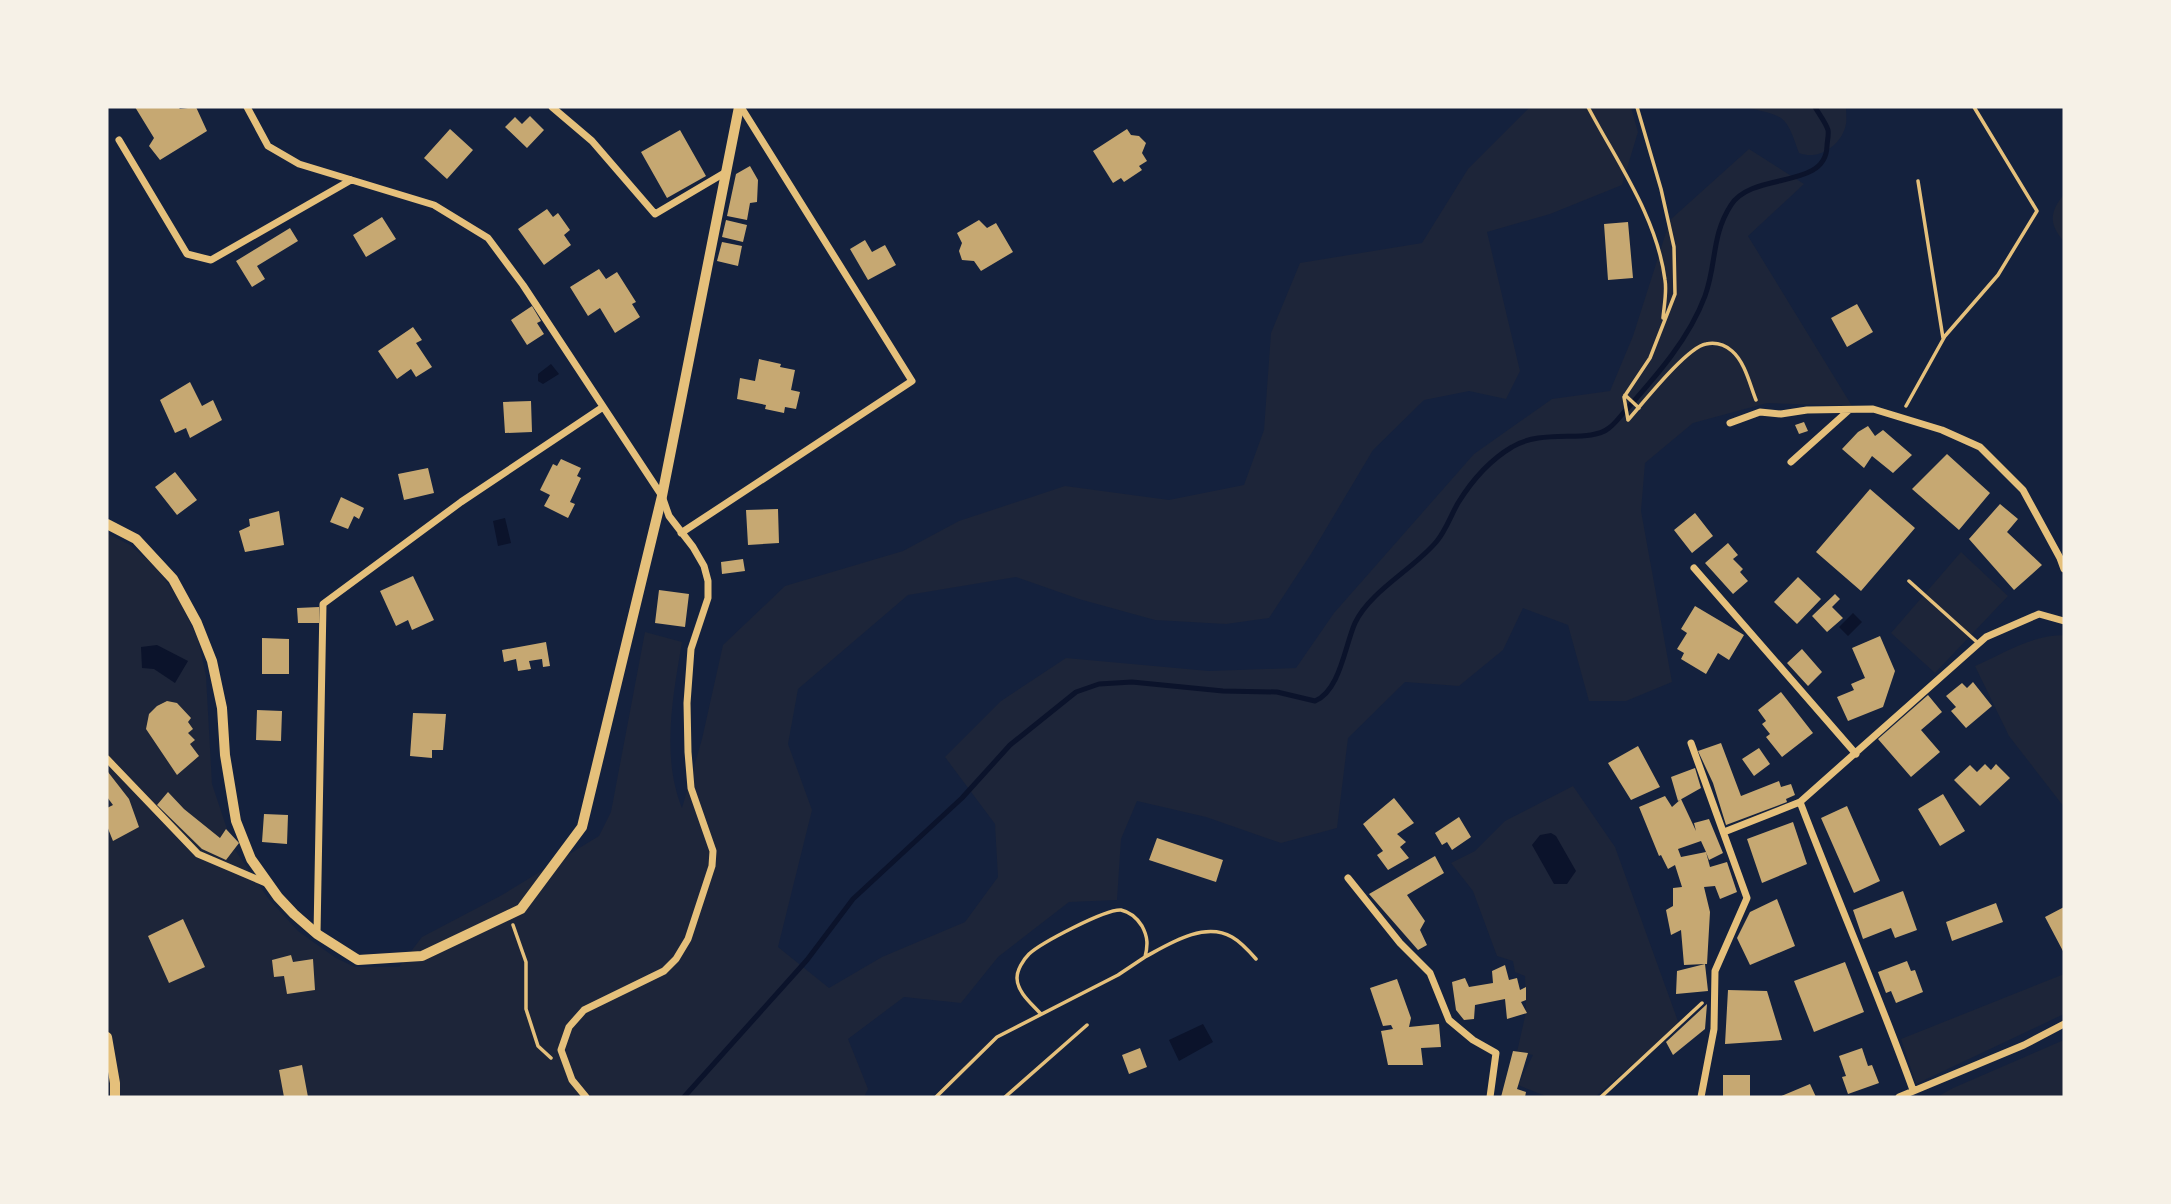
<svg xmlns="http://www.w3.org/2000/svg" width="2171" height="1204" font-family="'Golos Text',sans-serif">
<rect width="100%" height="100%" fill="#14213d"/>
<path fill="#1d2539" d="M1530,107H1631L1638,132L1622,185L1550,214L1487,232L1520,371L1506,399L1469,391L1424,400L1373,450L1311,554L1269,618L1226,624L1155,620L1079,599L1016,577L908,595L798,689L788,744L812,810L778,947L829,988L882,957L965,922L998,877L995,824L945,757L1001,701L1066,658L1209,671L1296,668L1334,613L1474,454L1552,399L1610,391L1633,336L1670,220L1749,149L1804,184L1748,236L1852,406L1767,403L1693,423L1645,463L1641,511L1672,682L1626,701H1589L1568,625L1523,608L1503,650L1459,686L1405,682L1348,738L1337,828L1281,843L1206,817L1137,801L1121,839L1117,900L1069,902L998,957L961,1003L904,997L848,1039L868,1089L864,1097H107V533L130,545L156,567L178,598L198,639L206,676L212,784L233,847L268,898L298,931L336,958L355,967H399L422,937L502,895L599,836L611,812L645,632L682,642C673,696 661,756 682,808L702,739L723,645L785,586L903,551L959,521L1065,486L1169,500L1244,485L1264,430L1271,333L1300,263L1422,243L1468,169Z
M1745,107H1846C1846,112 1847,119 1846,124C1842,145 1819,161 1799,153C1785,113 1785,117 1745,107Z
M2064,194V242C2048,223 2050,212 2064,194Z
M1961,552L2008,596L1935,673L1891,633Z
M2064,635V807L2009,736L1975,666C2004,653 2032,635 2064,635Z
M1573,786L1615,847L1679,1024L1595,1097H1548L1518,1085L1533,1055L1517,1052L1526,1012L1525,976L1515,972L1513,961L1497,956L1473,891L1451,863L1475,851L1505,821Z
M2064,974V1014L1916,1084L1901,1039Z
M2064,1040V1097H1937L1953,1088Z"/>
<path fill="#0b132b" d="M551,364L559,374L543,384L538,381V374Z
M505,518L511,543L498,546L493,521Z
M1853,613L1862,622L1848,636L1839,627Z
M157,645L188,661L175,683L154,669L142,668L141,647Z
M1551,833L1556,836L1576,871L1567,884H1554L1532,845L1540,835Z
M1203,1024L1213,1042L1179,1061L1169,1040Z"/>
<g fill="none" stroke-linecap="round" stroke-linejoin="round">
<path stroke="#0b132b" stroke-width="5" d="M684,1097L807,960L853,899L962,798L1010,745L1076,692L1099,684L1132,682L1223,691L1277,692L1315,701C1340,691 1345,645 1355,623C1370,591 1415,568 1437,541C1446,530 1451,515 1458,503C1471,482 1490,460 1512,447C1542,428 1590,444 1609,428C1616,423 1621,415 1627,409C1657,375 1689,339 1705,296C1717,263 1711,236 1731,205C1753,171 1826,190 1827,146C1827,142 1829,135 1828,130C1826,123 1819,114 1815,107"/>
</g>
<path fill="#c6a872" d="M135,107H178L180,109L196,107L207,131L160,160L149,146L154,138Z
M530,116L544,130L527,148L505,127L515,117L522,124Z
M450,129L473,150L447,179L424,158Z
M1127,129L1131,135L1139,136L1146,143L1142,153L1147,161L1139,166L1142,170L1124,182L1121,178L1113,183L1093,151Z
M680,130L706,176L667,198L641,152Z
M750,166L758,180L757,202L750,203L747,220L727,216L736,174Z
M547,209L553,217L558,213L570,230L564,235L571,245L544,265L518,229Z
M382,217L396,239L366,257L353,235Z
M726,220L747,225L743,242L722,237Z
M979,220L987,228L996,223L1013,252L981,271L974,261L962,260L959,251L962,243L957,233Z
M1628,222L1633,278L1608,280L1604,224Z
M290,228L298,241L257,266L265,279L252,287L236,261Z
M865,240L872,252L885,245L896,265L868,280L850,249Z
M722,242L742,246L738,266L717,261Z
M599,269L606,279L617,272L636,302L632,304L640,317L615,333L600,308L588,316L570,287Z
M1857,304L1873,332L1847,347L1831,318Z
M532,306L541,321L537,323L544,334L527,345L511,320Z
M413,327L422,340L416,343L432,367L416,377L411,369L397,379L378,351Z
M759,359L781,364L780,367L795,370L791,390L800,392L796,409L785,407L784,413L765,409L766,405L737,399L740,378L755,381Z
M190,382L202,406L213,400L222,420L190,438L186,428L175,433L160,400Z
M531,401L532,432L505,433L503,402Z
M1804,422L1808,431L1799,434L1795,425Z
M1868,426L1875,436L1883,430L1912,455L1893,473L1872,456L1864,468L1842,449L1858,432Z
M1947,454L1990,493L1959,530L1912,489Z
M561,459L581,468L577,476L581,478L570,502L575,504L568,518L544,506L550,495L540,490L553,464L557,466Z
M428,468L434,493L404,500L398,474Z
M175,472L197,500L177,515L155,487Z
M1870,489L1915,528L1861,591L1816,552Z
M341,497L364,508L359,519L354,516L348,529L330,522Z
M2000,504L2018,519L2007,532L2042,565L2014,590L1969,539Z
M778,509L779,543L748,545L746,510Z
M279,511L284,545L245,552L239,531L250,526L249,519Z
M1695,513L1713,536L1692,553L1674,530Z
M1728,543L1738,555L1733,559L1743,569L1740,572L1748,581L1733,594L1705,563Z
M743,559L745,571L722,574L721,562Z
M413,576L434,620L412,630L408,620L396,626L380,591Z
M1798,577L1821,599L1797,624L1774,602Z
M659,590L689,594L685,627L655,623Z
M1835,594L1840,599L1832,607L1843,618L1827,632L1812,616Z
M1695,606L1744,635L1729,660L1718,653L1706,674L1681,659L1684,653L1677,649L1687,633L1681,629Z
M319,607V623H298L297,608Z
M1880,636L1895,671L1883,707L1848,721L1837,697L1854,690L1851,684L1865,678L1852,648Z
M262,638L289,639V674H262Z
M546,642L550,666L543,667L542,659L529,661L531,669L518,671L516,659L504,662L502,650Z
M1802,649L1822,672L1808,686L1787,663Z
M1973,682L1992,706L1966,728L1951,711L1956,707L1946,696L1962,683L1967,688Z
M1781,692L1813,733L1782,757L1766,737L1770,734L1762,724L1766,721L1758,710Z
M1928,695L1942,712L1921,730L1940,752L1911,777L1878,739Z
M167,701L177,703L191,718L188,722L193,729L188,733L195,740L190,744L199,756L177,775L146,729L149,714L157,706Z
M257,710L282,711L281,741L256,740Z
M413,713L446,714L443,750H432V758L410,756Z
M1721,743L1741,796L1779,781L1781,787L1791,784L1795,795L1786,799L1787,802L1726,825L1713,783L1698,751Z
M1638,746L1660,787L1631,800L1608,763Z
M1759,748L1770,764L1754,776L1742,759Z
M1985,764L1991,770L1996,764L2010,778L1980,806L1954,780L1970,765L1977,772Z
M1695,768L1701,788L1678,801L1671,777Z
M108,772L129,799L139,827L113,841L107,826V808L113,805L107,797Z
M168,792L184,809L220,838L226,829L239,843L226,860L202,849L157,805Z
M1943,794L1965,831L1940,846L1918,809Z
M1665,796L1672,807L1681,799L1696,831L1694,823L1709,819L1723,853L1709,860L1706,852L1701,841L1678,849L1681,857L1706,852L1710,867L1727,862L1737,892L1720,899L1715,886L1704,887L1710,912L1707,964H1705L1708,991L1676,994L1677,971L1705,964L1684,965L1681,930L1671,935L1666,910L1673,906V888L1682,887L1675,865L1668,869L1661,855L1659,856L1639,807Z
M1394,798L1414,823L1397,834L1406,842L1400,847L1409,858L1388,870L1377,855L1383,851L1363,824Z
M1847,806L1880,881L1854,893L1821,818Z
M264,814L288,815L287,844L262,842Z
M1459,817L1471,837L1452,850L1447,842L1442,845L1435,833Z
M1793,822L1807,864L1762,883L1747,839Z
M1157,838L1223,860L1216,882L1149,860Z
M1435,856L1444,873L1407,895L1425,921L1420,930L1427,945L1418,950L1369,894Z
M1903,891L1917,930L1895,938L1891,928L1863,939L1853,910Z
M1777,899L1795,946L1750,965L1737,938L1750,912Z
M1996,903L2003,922L1952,941L1946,922Z
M2064,907V953L2045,917Z
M183,919L205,967L169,983L148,936Z
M291,955L293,962L313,959L315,990L287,994L284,976L274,977L272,960Z
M1907,961L1911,971L1915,970L1923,992L1896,1003L1891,991L1886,993L1878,972Z
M1845,962L1864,1012L1814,1032L1794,981Z
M1505,965L1509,980L1517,978L1520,990L1526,987V1000L1521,1002L1527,1013L1507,1019L1505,999L1475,1005L1474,1019L1464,1020L1456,1010L1452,982L1465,978L1469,987L1493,983L1492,971Z
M1397,979L1411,1018L1409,1027L1439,1024L1441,1047L1421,1048L1423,1065H1388L1381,1031L1393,1029L1391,1025L1383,1026L1370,988Z
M1728,990L1767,991L1782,1040L1725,1044Z
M1707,1004L1705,1029L1673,1055L1666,1042Z
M1140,1048L1147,1067L1129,1074L1122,1055Z
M1862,1048L1868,1066L1872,1065L1879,1083L1848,1094L1842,1077L1846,1076L1839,1056Z
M1513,1051L1528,1053L1517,1089L1526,1092L1525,1097H1501Z
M302,1065L308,1097H284L279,1070Z
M1723,1075H1750V1097H1723Z
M1810,1084L1816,1097H1779Z"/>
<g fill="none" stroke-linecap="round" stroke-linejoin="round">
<path stroke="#e5c07b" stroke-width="3.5" d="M1588,107C1617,162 1657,217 1665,280C1667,292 1664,306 1663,318
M1918,181L1943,338
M1625,395L1639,408
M1906,406L1945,336L1998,275L2037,211L1974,107
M1628,420L1624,397L1650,358L1675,294L1674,247L1661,189L1637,107
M1628,420C1643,403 1687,347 1706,344C1716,342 1725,345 1732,351C1745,362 1750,385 1756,400
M513,925L526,962V1009L538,1046L551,1058
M1601,1097L1702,1003"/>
<path stroke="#e5c07b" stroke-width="3.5" d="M1909,581L1978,643
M1145,957C1169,944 1204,921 1232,937C1241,942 1249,951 1256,959
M936,1097L997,1037L1118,975L1145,957C1148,945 1148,937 1142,926C1137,918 1130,912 1121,910C1105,909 1041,943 1029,954C1023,960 1017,970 1017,978C1017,992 1032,1004 1040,1013
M1005,1097L1087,1025"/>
<path stroke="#e5c07b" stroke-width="7" d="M247,107L268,146L299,164L434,205L488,238L523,285L662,496L669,516L693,547L704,566L708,581V598L691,649L687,703L688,752L691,788L713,851L712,866L688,939L676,959L664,971L584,1010L569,1027L561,1050L572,1080L586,1097
M552,107L592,141L655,214L726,172
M119,140L187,254L211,260L351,180
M1730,423L1760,412L1781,414L1807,410L1873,409L1942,430L1980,447L2023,490L2060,558L2064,569
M1791,462L1849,410
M681,533L912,381L741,107
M1694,568L1856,754
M1691,743L1747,898L1715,971L1714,1029L1701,1097
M107,759L198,854L266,883
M1800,802C1837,899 1878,993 1913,1090
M1724,832L1800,802L1986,637L2039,614L2064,621
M1348,878L1400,943L1430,973L1449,1020L1473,1040L1496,1053L1490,1097
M317,934L323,604L461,502L603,407
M1899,1097L2024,1045L2064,1024"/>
<path stroke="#e5c07b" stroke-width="10" d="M107,524L136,539L173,579L197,623L212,661L222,708L225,755L236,821L251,859L278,897L294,914L317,934L358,960L422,956L521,909L582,827L662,496L739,107
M107,1037L115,1083V1097"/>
</g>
<rect width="2171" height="1204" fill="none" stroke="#f6f1e7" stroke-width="217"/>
</svg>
